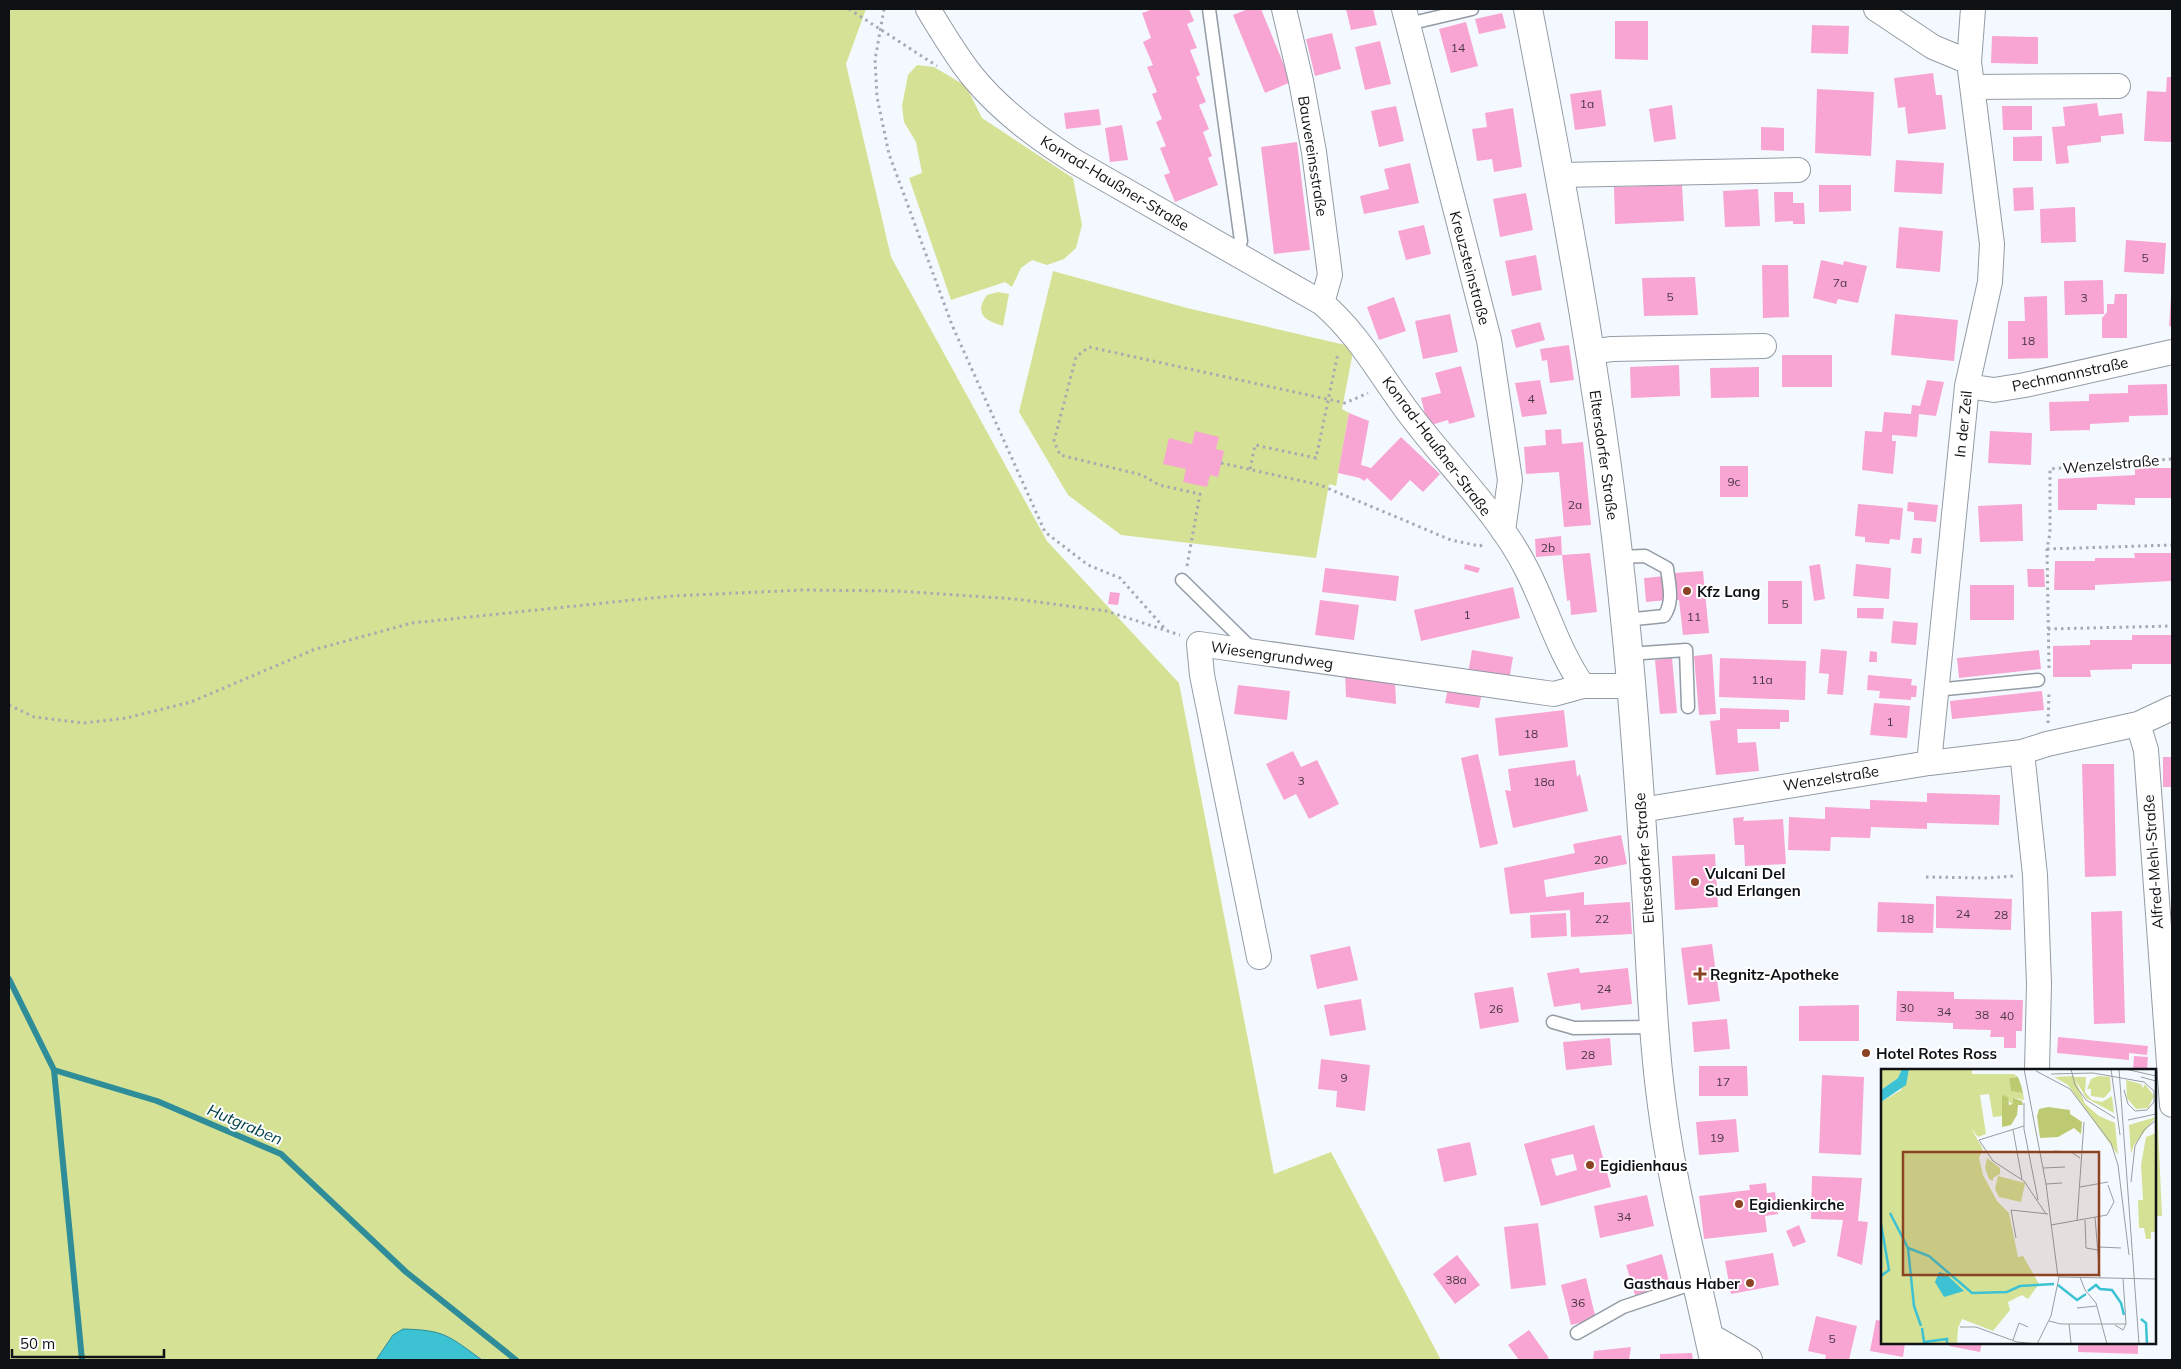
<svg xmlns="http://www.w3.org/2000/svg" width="2181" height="1369" font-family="Mulish,sans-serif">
<rect width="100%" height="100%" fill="#f4f9ff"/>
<path fill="#d5e194" d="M9,9H866L846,64L891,257L1047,541L1179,683L1274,1174L1331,1152L1441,1360H9Z
M917,65L934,67L966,86L982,118L1073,178L1082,225L1076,248L1064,259L1047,265L1032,260L1021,268L1012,287L1005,282L951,300L909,178L922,173L916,142L904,122L902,106L908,75Z
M1053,271L1187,308L1354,347L1342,409L1349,413L1336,486L1329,484L1316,558L1121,535L1068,495L1019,412Z
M998,292L1009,294L1003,326C986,321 973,314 987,295Z
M2155,1105H2157L2162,1216H2155Z"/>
<path fill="#3cc2d2" stroke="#2e8d99" d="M403,1329C445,1330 449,1336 482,1360H376L393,1335Z"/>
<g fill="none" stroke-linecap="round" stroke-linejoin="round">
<path stroke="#2e8d99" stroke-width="6" d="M9,979L54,1070L157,1101L281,1154L406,1272L516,1360
M54,1070L82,1360"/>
</g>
<path fill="#f8a5d3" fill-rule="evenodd" d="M1153,9H1189L1194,21L1187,24L1197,48L1190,50L1200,75L1196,77L1206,102L1199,105L1209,129L1203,132L1212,156L1208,158L1218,185L1175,202L1164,175L1170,173L1160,148L1166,146L1156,122L1162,119L1152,94L1157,92L1147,67L1153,65L1143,42L1151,38L1142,13Z
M1248,9H1261L1291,82L1265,93L1233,15Z
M1346,9H1373L1377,25L1351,30Z
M1502,13L1506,28L1479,34L1475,19Z
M1615,21H1648V60L1615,59Z
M1466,22L1478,66L1451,73L1439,29Z
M1812,25L1849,26L1848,54L1811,53Z
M1332,33L1341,69L1315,76L1306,39Z
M1992,36L2038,37V64L1991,63Z
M1380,41L1391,84L1365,90L1355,47Z
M1933,73L1936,95H1942L1946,129L1908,134L1905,107L1898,108L1894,78Z
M2167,77H2172V142L2144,141L2147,91L2166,92Z
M1817,89L1874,92L1871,156L1815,153Z
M1601,90L1606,126L1575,130L1570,94Z
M2097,103L2099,116L2122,113L2124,134L2101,136V142L2067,146L2069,163L2056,164L2052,127L2065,126L2063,107Z
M1672,105L1676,139L1654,142L1649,109Z
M1396,106L1404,141L1379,147L1371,111Z
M2002,106H2032V130H2003Z
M1513,108L1522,167L1494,172L1492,159L1477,161L1472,129L1487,127L1485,113Z
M1099,109L1101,125L1066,129L1064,113Z
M1122,125L1128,160L1110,162L1105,128Z
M1761,127L1784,128V151L1761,150Z
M2042,136V161H2013V137Z
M1297,142L1310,250L1274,254L1261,147Z
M1896,160L1944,163L1942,194L1894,192Z
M1410,163L1419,203L1364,214L1360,196L1389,189L1384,169Z
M1682,185L1684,221L1615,224L1614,187Z
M1819,185H1851V211L1819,212Z
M2033,187L2034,210L2014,211L2013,188Z
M1758,189L1760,226L1725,227L1723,191Z
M1774,192H1793V203H1804L1805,224H1793V221L1775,222Z
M1526,193L1533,230L1500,237L1493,199Z
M2075,207L2076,242L2041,243L2040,209Z
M1424,225L1431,254L1406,260L1398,231Z
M1899,227L1943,231L1940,272L1896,268Z
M2126,240L2166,243L2164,274L2124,272Z
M1536,255L1542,290L1512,296L1505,261Z
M1821,260L1843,265L1844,261L1867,266L1858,303L1838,299L1836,304L1813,298Z
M1762,265H1788L1789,317L1763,318Z
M1695,277L1698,315L1644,316L1642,278Z
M2103,280L2104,314L2065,315L2064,281Z
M2115,294H2127V338H2102V318L2107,312V304H2114Z
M2047,296L2048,358L2008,359V321H2025L2024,297Z
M2171,296H2172V327L2169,326Z
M1394,297L1406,331L1379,340L1367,307Z
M1450,314L1458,352L1423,359L1415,321Z
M1895,314L1958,320L1954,361L1891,355Z
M1540,322L1545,340L1516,348L1511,330Z
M1569,345L1574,380L1550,383L1547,360L1542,361L1540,349Z
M1782,355H1832V387H1782Z
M1679,365L1680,396L1631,398L1630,367Z
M1461,366L1475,417L1449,424L1448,420L1428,426L1421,398L1441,393L1435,373Z
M1759,367V397L1711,398L1710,368Z
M1540,380L1547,414L1522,417L1515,383Z
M1927,380L1944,382L1936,416L1919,414L1917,437L1892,435V441H1896L1893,474L1862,470L1865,431L1882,432L1884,412L1911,414L1912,405L1920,406Z
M2167,384L2168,415L2129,416V422L2090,424V430L2050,431L2049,402L2089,401V394L2128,393V385Z
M1349,413L1369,421L1361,465L1371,468L1401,437L1440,474L1423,492L1410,480L1391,501L1367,478L1364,481L1360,478L1338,473Z
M1561,429L1562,444L1583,442L1591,525L1564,527L1559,472L1526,474L1524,447L1546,445L1545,430Z
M1195,431L1219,437L1216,449L1224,451L1218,477L1210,475L1207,487L1183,482L1186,469L1163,464L1169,438L1192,444Z
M1990,431L2032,433L2031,465L1988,463Z
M1720,466H1748V497H1720Z
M2135,468H2172V498H2135V505L2097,504V510H2058V479L2135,475Z
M1908,502L1938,505L1936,522L1914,520V512L1907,511Z
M1858,504L1903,508L1900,540L1890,539L1889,544L1865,542V537L1855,536Z
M2022,504L2023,541L1980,542L1978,506Z
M1561,536L1562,555L1536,557L1535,539Z
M1913,538H1922L1921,554L1911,553Z
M1590,553L1597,612L1571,615L1570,600L1567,601L1562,555Z
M2134,553H2172V581L2095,585V590H2054L2055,561H2095V558H2135Z
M1465,564L1480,568L1478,573L1464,569Z
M1820,564L1825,599L1814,601L1809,566Z
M1856,564L1891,568L1889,599L1853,596Z
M1325,568L1399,576L1396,601L1322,592Z
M2027,569H2044L2045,587H2028Z
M1703,571L1709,633L1683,635L1679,600H1676L1674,573Z
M1665,576L1667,600L1646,602L1644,578Z
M1768,581H1802V624H1768Z
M1970,585H2014V620H1970Z
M1513,587L1520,618L1421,641L1414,610Z
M1110,592L1120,593L1118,605L1108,604Z
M1320,600L1359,605L1354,640L1315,635Z
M1857,608H1884L1883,619L1857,618Z
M1893,621L1918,623L1916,645L1891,643Z
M2132,635H2171V664H2132V669L2090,670L2091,677H2053V646L2090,645V640H2132Z
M1821,649L1847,651L1843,695L1827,694L1829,674L1819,673Z
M1472,650L1513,657L1509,681L1468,674Z
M2039,650L2041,669L1959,678L1957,658Z
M1870,651L1877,652V662H1869Z
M1712,654L1716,714L1699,715L1694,656Z
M1672,658L1677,713L1660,714L1655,660Z
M1720,658L1806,661L1805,700L1719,697Z
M1345,673L1395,680L1396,704L1346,697Z
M1868,675L1912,679L1911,685L1917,686L1916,697H1911V700L1879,698L1880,691L1867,690Z
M1238,685L1290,691L1287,720L1234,714Z
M1448,688L1482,692L1479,708L1445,703Z
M2042,691L2044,710L1952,719L1950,701Z
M1874,703L1910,706L1907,738L1870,735Z
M1720,708L1789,710V722H1780V729H1737L1738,743L1756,742L1759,771L1716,775L1710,721L1720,720Z
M1564,710L1568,747L1499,756L1495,718Z
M1293,751L1301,767L1317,760L1339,804L1309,819L1296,794L1284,800L1266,764Z
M1478,754L1498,844L1480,848L1461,758Z
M2163,757H2172V787H2163Z
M1575,760L1577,777L1580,774L1588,811L1513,828L1505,790L1511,791L1508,769Z
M2082,764H2114L2116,876L2085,877Z
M1927,793L2000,795L1999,825L1927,823V829L1871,827L1870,838L1831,837L1830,851L1788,850L1789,817L1825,819V807L1870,809V800L1927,802Z
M1744,817L1743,821L1783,819L1786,864L1745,866L1744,845H1735L1733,818Z
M1621,835L1627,864L1544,880L1546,897L1584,892V905L1630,902L1632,934L1571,937L1570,910L1510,914L1504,868L1575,853L1573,844Z
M1715,854L1718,907L1675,910L1672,856Z
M1936,896L2012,899L2011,930L1936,928Z
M1878,902L1934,904L1933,933L1877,932Z
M2122,911L2125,1023L2094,1024L2091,912Z
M1566,913L1567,936L1531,938L1530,915Z
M1712,944L1720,1001L1688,1005L1681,948Z
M1350,946L1358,980L1317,989L1310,955Z
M1579,968L1580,973L1628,968L1632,1004L1581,1010L1580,1003L1554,1007L1547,973Z
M1513,987L1519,1022L1480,1029L1474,993Z
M1897,991L1954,992V999L2023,1000L2022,1031H2016V1048H2004V1037H1990L1991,1030L1953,1029V1023L1896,1021Z
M1361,999L1366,1030L1330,1036L1324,1005Z
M1859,1005V1041H1799V1006Z
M1727,1019L1730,1049L1694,1052L1692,1022Z
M2058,1037L2148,1046L2147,1055L2129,1053V1060L2057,1053Z
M1610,1038L1612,1065L1566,1070L1563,1042Z
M2134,1056L2148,1057L2147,1070H2133Z
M1321,1059L1370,1065L1365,1111L1336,1107L1337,1091L1318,1089Z
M1699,1066H1747L1748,1096H1699Z
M1822,1075L1864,1077L1861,1155L1819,1153Z
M1736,1119L1739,1152L1699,1155L1696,1122Z
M1594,1125L1611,1187L1541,1206L1524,1144ZM1573,1154L1577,1170L1556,1176L1551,1159Z
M1470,1142L1477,1175L1444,1182L1437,1149Z
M1812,1176L1862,1178L1858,1221L1868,1222L1862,1265L1837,1256L1843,1220L1811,1219Z
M1766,1183L1767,1193L1775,1192L1778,1214L1765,1216L1767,1232L1704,1239L1699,1196L1750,1190L1749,1185Z
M1647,1195L1654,1226L1600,1238L1594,1206Z
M1538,1223L1546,1285L1511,1289L1504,1227Z
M1799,1225L1806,1242L1793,1247L1786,1231Z
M1773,1253L1779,1285L1731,1294L1725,1261Z
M1662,1254L1670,1285L1635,1295L1626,1265Z
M1457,1255L1480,1285L1455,1304L1433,1274Z
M1586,1278L1596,1319L1571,1325L1561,1285Z
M1816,1316L1857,1326L1849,1360H1825L1826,1355L1808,1351Z
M1876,1320L1882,1321V1343H1905L1903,1357L1870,1351Z
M1529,1330L1549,1358L1545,1360H1519L1508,1345Z
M1950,1343H1982L1980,1352L1949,1346Z
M2078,1343H2138V1354L2078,1352Z
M1631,1347L1629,1360H1593L1594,1351Z
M1692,1353L1693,1360H1660V1354Z"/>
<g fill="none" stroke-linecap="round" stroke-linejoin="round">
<g stroke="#939ba4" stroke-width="15">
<path id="service" d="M1209,9L1241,241L1236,254
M1408,24L1472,9
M1618,557L1645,556L1667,568C1669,585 1674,602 1664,616L1625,620
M1182,580L1251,648
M1628,654L1686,650L1688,707
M1935,690L2038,680
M1553,1022L1574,1028L1654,1027
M1577,1333L1623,1307L1697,1282"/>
</g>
<g stroke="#939ba4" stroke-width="26">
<path id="minor" d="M928,9C942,32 956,56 973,77C1001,111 1037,138 1074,161L1322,303C1355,331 1375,366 1400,401C1438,456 1498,511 1527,570C1547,609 1558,651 1583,686
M1284,9L1301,81L1314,152L1330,275L1322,303
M1404,9L1489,340L1510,480L1503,531
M1876,9L1933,47L1969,62
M1973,87L2118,86
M1560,175L1798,170
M1590,352L1612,349L1764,346
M1967,386L1994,390L2025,385L2172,352
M2138,724L2146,750L2172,1105
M2022,752L2035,875L2039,984L2037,1070
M1929,763L1967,386L1990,282L1992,244L1969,62L1973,9
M1641,810L1929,763L2022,752L2047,744L2138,724L2172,708
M1259,957L1202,675L1199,644L1554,694L1583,686H1631"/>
</g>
<g stroke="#939ba4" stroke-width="30">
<path id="tertiary" d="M1528,9C1567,211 1605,414 1625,619C1635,714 1641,810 1647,906C1651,973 1653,1039 1662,1105C1673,1191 1696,1275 1714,1360
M1709,1337L1748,1360"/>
</g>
<path stroke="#a7abb0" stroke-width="3" stroke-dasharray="2.5 4" stroke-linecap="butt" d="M849,9L937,66
M884,9L875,60L877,97L889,154L952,325L1045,532L1088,565L1120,578L1166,630
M1221,463L1320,485L1451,540L1480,546L1485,543
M1250,469L1255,445L1316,458L1338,353
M2047,549L2172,545
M1187,566L1200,494L1159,485L1142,475L1060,455L1054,441L1076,357L1089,347L1345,403L1368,393
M2048,629L2172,626
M2049,668L2047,549L2050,533V469L2172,459
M9,705L34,717L84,723L126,718L191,702L313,650L412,623L671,596L803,590L897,591L1015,599L1106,611L1180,635
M2048,723L2049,692
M1926,877L1986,878L2014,876"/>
<use href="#service" stroke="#fff" stroke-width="12"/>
<use href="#minor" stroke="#fff" stroke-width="24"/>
<use href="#tertiary" stroke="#fff" stroke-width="28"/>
</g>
<g fill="#8b4323" stroke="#fff" stroke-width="2">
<circle cx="1687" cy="591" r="5"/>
<circle cx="1695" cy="882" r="5"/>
<path d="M1697.5 966.5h5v5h5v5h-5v5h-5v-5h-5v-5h5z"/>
<circle cx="1866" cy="1053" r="5"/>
<circle cx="1590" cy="1165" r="5"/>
<circle cx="1739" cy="1204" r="5"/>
<circle cx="1750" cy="1283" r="5"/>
</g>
<g text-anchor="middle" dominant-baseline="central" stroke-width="4" stroke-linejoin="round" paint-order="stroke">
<g font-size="12" fill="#493744">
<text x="1458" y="47">14</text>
<text x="1587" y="103">1a</text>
<text x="2145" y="257">5</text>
<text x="1840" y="282">7a</text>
<text x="1670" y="296">5</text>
<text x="2084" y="297">3</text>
<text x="2028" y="340">18</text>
<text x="1531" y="398">4</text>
<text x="1734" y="481">9c</text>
<text x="1575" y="504">2a</text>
<text x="1548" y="547">2b</text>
<text x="1785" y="603">5</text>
<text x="1467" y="614">1</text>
<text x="1694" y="616">11</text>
<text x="1762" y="679">11a</text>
<text x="1890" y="721">1</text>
<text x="1531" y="733">18</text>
<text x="1301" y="780">3</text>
<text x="1544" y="781">18a</text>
<text x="1601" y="859">20</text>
<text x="1963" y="913">24</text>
<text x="2001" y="914">28</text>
<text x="1602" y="918">22</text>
<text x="1907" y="918">18</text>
<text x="1604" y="988">24</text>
<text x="1907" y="1007">30</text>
<text x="1496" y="1008">26</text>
<text x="1944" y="1011">34</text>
<text x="1982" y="1014">38</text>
<text x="2007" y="1015">40</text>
<text x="1588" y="1054">28</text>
<text x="1344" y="1077">9</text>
<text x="1723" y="1081">17</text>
<text x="1717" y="1137">19</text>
<text x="1624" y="1216">34</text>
<text x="1456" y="1279">38a</text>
<text x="1578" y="1302">36</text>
<text x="1832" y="1338">5</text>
</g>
<g font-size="15" fill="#0f1215" stroke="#fff">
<text transform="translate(1313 156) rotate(81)">Bauvereinsstraße</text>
<text transform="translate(1115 183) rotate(31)">Konrad-Haußner-Straße</text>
<text transform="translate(1470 268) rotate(75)">Kreuzsteinstraße</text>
<text transform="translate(2070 374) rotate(-12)">Pechmannstraße</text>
<text transform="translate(1963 424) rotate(-84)">In der Zeil</text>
<text transform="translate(1437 446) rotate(53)">Konrad-Haußner-Straße</text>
<text transform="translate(1604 455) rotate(82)">Eltersdorfer Straße</text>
<text transform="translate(2111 464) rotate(-5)">Wenzelstraße</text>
<text transform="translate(1272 655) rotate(8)">Wiesengrundweg</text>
<text transform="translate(1831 778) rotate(-9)">Wenzelstraße</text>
<text transform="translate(1644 858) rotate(-94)">Eltersdorfer Straße</text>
<text transform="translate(2153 862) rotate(-94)">Alfred-Mehl-Straße</text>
</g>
<g font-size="15" font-weight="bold" fill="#0f1215" stroke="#fff" text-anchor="start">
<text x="1697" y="591">Kfz Lang</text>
<text x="1705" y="873">Vulcani Del<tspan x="1705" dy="17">Sud Erlangen</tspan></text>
<text x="1710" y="974">Regnitz-Apotheke</text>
<text x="1876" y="1053">Hotel Rotes Ross</text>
<text x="1600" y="1165">Egidienhaus</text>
<text x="1749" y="1204">Egidienkirche</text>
<text x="1740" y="1283" text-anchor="end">Gasthaus Haber</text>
</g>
<g font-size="16" font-style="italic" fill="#014046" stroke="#fff">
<text transform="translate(245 1124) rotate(23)">Hutgraben</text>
</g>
</g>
<g transform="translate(1881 1069)">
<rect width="275" height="275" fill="#f4f9ff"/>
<path d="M0,0H21L17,9L0,21ZM28,0H91V5H133L137,8L128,9L130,21L142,24L143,31L132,29V36L121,27V47L112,48L108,25L99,26L105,65L97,68L90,59L102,80L98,89L102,106L116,132L128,144L137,188L142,187L158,215L147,230L141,226L127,233L129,241L112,262L81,250L77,259L76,275H0V33L20,21ZM193,7L204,35L218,47L234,54L237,86L187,16L173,8ZM217,7L229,8L230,21L223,29L210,27V20H206L210,10ZM193,8H205L204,23L211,31L221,33L231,27L233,44L205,29ZM245,11L260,15L262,19L264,15L273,27L267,39L255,40L246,29ZM275,48L253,76L250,85L248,56ZM275,64V163H270V170H265L263,159H258L257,131H262L260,96L265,68ZM106,89L119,99V105L112,109V112L108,110L104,99ZM117,107L144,114L140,133L118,128L114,120Z" fill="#d5e194"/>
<path d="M137,8L140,16L142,24L130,22L128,9ZM121,26L127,28L128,36L132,35V29L141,32L142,36H137L136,46L130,56L121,58ZM167,38L189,41V45L201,53L200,65L193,59L177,68L159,69L156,47L158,40Z" fill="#bdca72"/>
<path d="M21,0H28L25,16L0,33V21L17,9ZM58,203L65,205L83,222L63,228L54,213Z" fill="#3cc2d2"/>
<path fill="none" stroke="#3cc2d2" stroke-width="2.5" d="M9,144L27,179L48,187L91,224L126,223L139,217L173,215M0,155L8,201L0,207M27,179L33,237L40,257M177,216L196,231L205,225M207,222L215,216L219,220L231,221L240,234L243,246M260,250L265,254L266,275M41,259L43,273L66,270V275"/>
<path fill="none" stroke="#989da1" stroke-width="1" d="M143,0L165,115L177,208M190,0L194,16L205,31L234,49M230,0L239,66M238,0L258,275M244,0L275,7M155,2L189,20L230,74L237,96L248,186M170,5L212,4L263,13L273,22V33L266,41L254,42L247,35L243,21M260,8L275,12M143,34V60L157,131M247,51L275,45M143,57L98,71L112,92L143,112L165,145M132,61L141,110M173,82L190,83L199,89M162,99L184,98M250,113L254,77L263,61L275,51M165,115L181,114M199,118L227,113M214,148L219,209M204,151L205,179L217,181M196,152L203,53M170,156L226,146L233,133L227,116M135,169L130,141L167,145M217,178L240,179M199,208L204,221L215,234L226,275M242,209L245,255M196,239L216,237M168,252L180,255H245L242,261L234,256M188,255L190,274M79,258H95L136,273L156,275M132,271L138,254L147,258M156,275L170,247L178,208L275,210"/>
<path fill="#8b4323" fill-opacity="0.15" stroke="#8b4323" stroke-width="2.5" d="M22,83H218V206H22Z"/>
<rect width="275" height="275" fill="none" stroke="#0f1215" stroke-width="2.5"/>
</g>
<rect width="2181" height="1369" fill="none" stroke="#0f1215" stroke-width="20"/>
<path d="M12 1349v8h152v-8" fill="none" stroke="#0f1215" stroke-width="2.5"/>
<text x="20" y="1349" font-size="15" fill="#0f1215" stroke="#ffffff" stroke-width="4" paint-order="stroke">50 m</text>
</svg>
